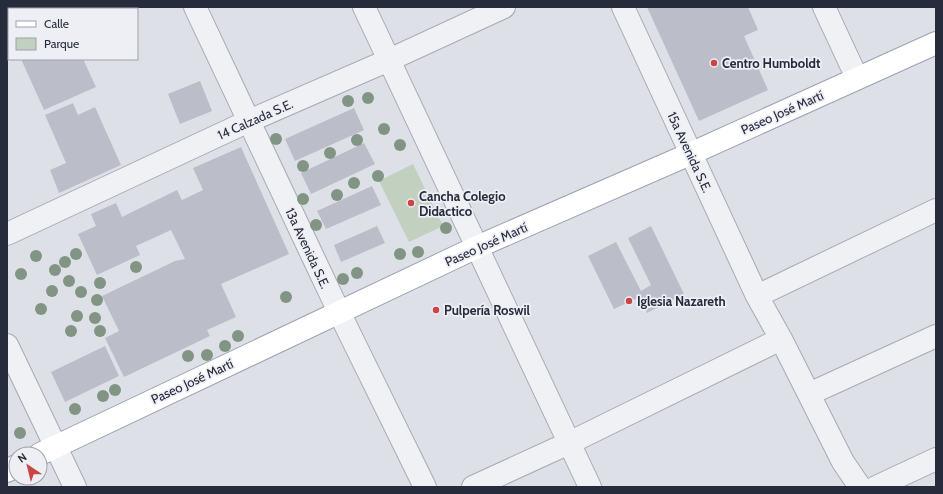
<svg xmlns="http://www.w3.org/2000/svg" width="943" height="494" font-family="Cabin,sans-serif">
<rect width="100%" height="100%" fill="#dde0e7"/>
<path fill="#c1d0bf" d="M413,164L443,226L409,242L379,181Z"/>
<path fill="#bbbec9" d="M123,7H134L129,9H124Z
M647,7H748L758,30L744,36L768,90L699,121Z
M21,59H83L96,87L44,110Z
M200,81L212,111L180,124L168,94Z
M73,103L78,115L95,107L121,165L59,193L50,170L66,163L45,115Z
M354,108L364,130L295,161L285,139Z
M364,143L375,164L311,194L301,173Z
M241,147L289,254L221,284L236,317L207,330L210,336L124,377L105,338L119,331L102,296L175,261L185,259L171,230L136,246L140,255L97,275L78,234L96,226L91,214L116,203L122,217L177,190L182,200L203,190L193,168Z
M372,186L381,205L326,229L317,211Z
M377,226L385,243L341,262L334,245Z
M651,226L684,294L647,313L640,297L614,309L588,256L616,242L641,291L651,285L628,238Z
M105,346L119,376L65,402L51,372Z"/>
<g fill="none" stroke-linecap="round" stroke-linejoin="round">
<g stroke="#a6aab4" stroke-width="24">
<path id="minor" d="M195,7L339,312L425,487
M364,7L590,487
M623,7L757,296L781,339L843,462L860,487
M824,7L857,78
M7,234L249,121L389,60L504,7
M757,296L936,210
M7,345L75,487
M809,394L936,336
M473,487L569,443L781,339
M876,487L936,459"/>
</g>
<g stroke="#9da2b2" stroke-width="24">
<path id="major" d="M40,454L477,247L690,154L936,43
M7,471L16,466"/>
</g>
<use href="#minor" stroke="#f0f1f5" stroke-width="22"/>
<use href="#major" stroke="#fff" stroke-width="22"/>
</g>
<g fill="#829585">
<circle cx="368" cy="98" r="6"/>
<circle cx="348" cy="101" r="6"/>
<circle cx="384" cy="129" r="6"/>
<circle cx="276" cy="139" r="6"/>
<circle cx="357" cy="140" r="6"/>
<circle cx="400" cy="145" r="6"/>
<circle cx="330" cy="153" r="6"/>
<circle cx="303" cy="166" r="6"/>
<circle cx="378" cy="176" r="6"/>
<circle cx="354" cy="183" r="6"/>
<circle cx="337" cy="195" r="6"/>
<circle cx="303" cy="199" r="6"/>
<circle cx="316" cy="225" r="6"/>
<circle cx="446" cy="228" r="6"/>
<circle cx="418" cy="252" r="6"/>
<circle cx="76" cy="254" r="6"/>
<circle cx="400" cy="254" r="6"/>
<circle cx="36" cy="256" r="6"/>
<circle cx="65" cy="262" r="6"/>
<circle cx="136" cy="267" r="6"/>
<circle cx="55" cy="270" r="6"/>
<circle cx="357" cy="273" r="6"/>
<circle cx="21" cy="274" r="6"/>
<circle cx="343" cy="279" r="6"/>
<circle cx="69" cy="281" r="6"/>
<circle cx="100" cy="283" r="6"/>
<circle cx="52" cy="291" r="6"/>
<circle cx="81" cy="292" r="6"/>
<circle cx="286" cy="297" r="6"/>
<circle cx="97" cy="300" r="6"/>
<circle cx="41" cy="309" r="6"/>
<circle cx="77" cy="316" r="6"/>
<circle cx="95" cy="318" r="6"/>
<circle cx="71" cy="331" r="6"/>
<circle cx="100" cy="331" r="6"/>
<circle cx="238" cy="336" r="6"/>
<circle cx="225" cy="346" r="6"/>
<circle cx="207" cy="355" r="6"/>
<circle cx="188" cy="356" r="6"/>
<circle cx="115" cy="390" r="6"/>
<circle cx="103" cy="396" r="6"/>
<circle cx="75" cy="409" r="6"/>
<circle cx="20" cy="433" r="6"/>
</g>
<g fill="#c94546" stroke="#edeff4" stroke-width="1.5">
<circle cx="714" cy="63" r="4"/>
<circle cx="411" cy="203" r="4"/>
<circle cx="629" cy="301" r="4"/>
<circle cx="436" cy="310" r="4"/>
</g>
<g text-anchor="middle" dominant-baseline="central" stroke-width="3.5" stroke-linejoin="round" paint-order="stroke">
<g font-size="13" font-weight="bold" fill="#272c3d" stroke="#edeff4" text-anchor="start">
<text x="722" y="63">Centro Humboldt</text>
<text x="419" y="196">Cancha Colegio<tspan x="419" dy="15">Didactico</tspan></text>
<text x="637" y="301">Iglesia Nazareth</text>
<text x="444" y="310">Pulpería Roswil</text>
</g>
<g font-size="13" fill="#272c3d" stroke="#edeff4">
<text transform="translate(782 112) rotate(-24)">Paseo José Martí</text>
<text transform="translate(255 119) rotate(-24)">14 Calzada S.E.</text>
<text transform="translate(690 152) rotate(65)">15a Avenida S.E.</text>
<text transform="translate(486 244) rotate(-24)">Paseo José Martí</text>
<text transform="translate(308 248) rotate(65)">13a Avenida S.E.</text>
<text transform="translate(192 381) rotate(-25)">Paseo José Martí</text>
</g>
</g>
<rect width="943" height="494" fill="none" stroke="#272c3d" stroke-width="16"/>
<rect x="8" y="8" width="130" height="52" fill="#edeff4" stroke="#9ea1ab"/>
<rect x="16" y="21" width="20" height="6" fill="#ffffff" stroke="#9ea1ab"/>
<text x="44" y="28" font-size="12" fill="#272c3d">Calle</text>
<rect x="16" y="38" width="20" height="12" fill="#c1d0bf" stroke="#9ea1ab"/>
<text x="44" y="48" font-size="12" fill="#272c3d">Parque</text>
<g transform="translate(28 466) rotate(325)"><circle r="19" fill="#edeff4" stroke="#9ea1ab"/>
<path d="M0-3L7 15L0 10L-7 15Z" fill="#c94546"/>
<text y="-6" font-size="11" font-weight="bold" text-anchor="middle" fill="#272c3d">N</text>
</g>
</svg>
